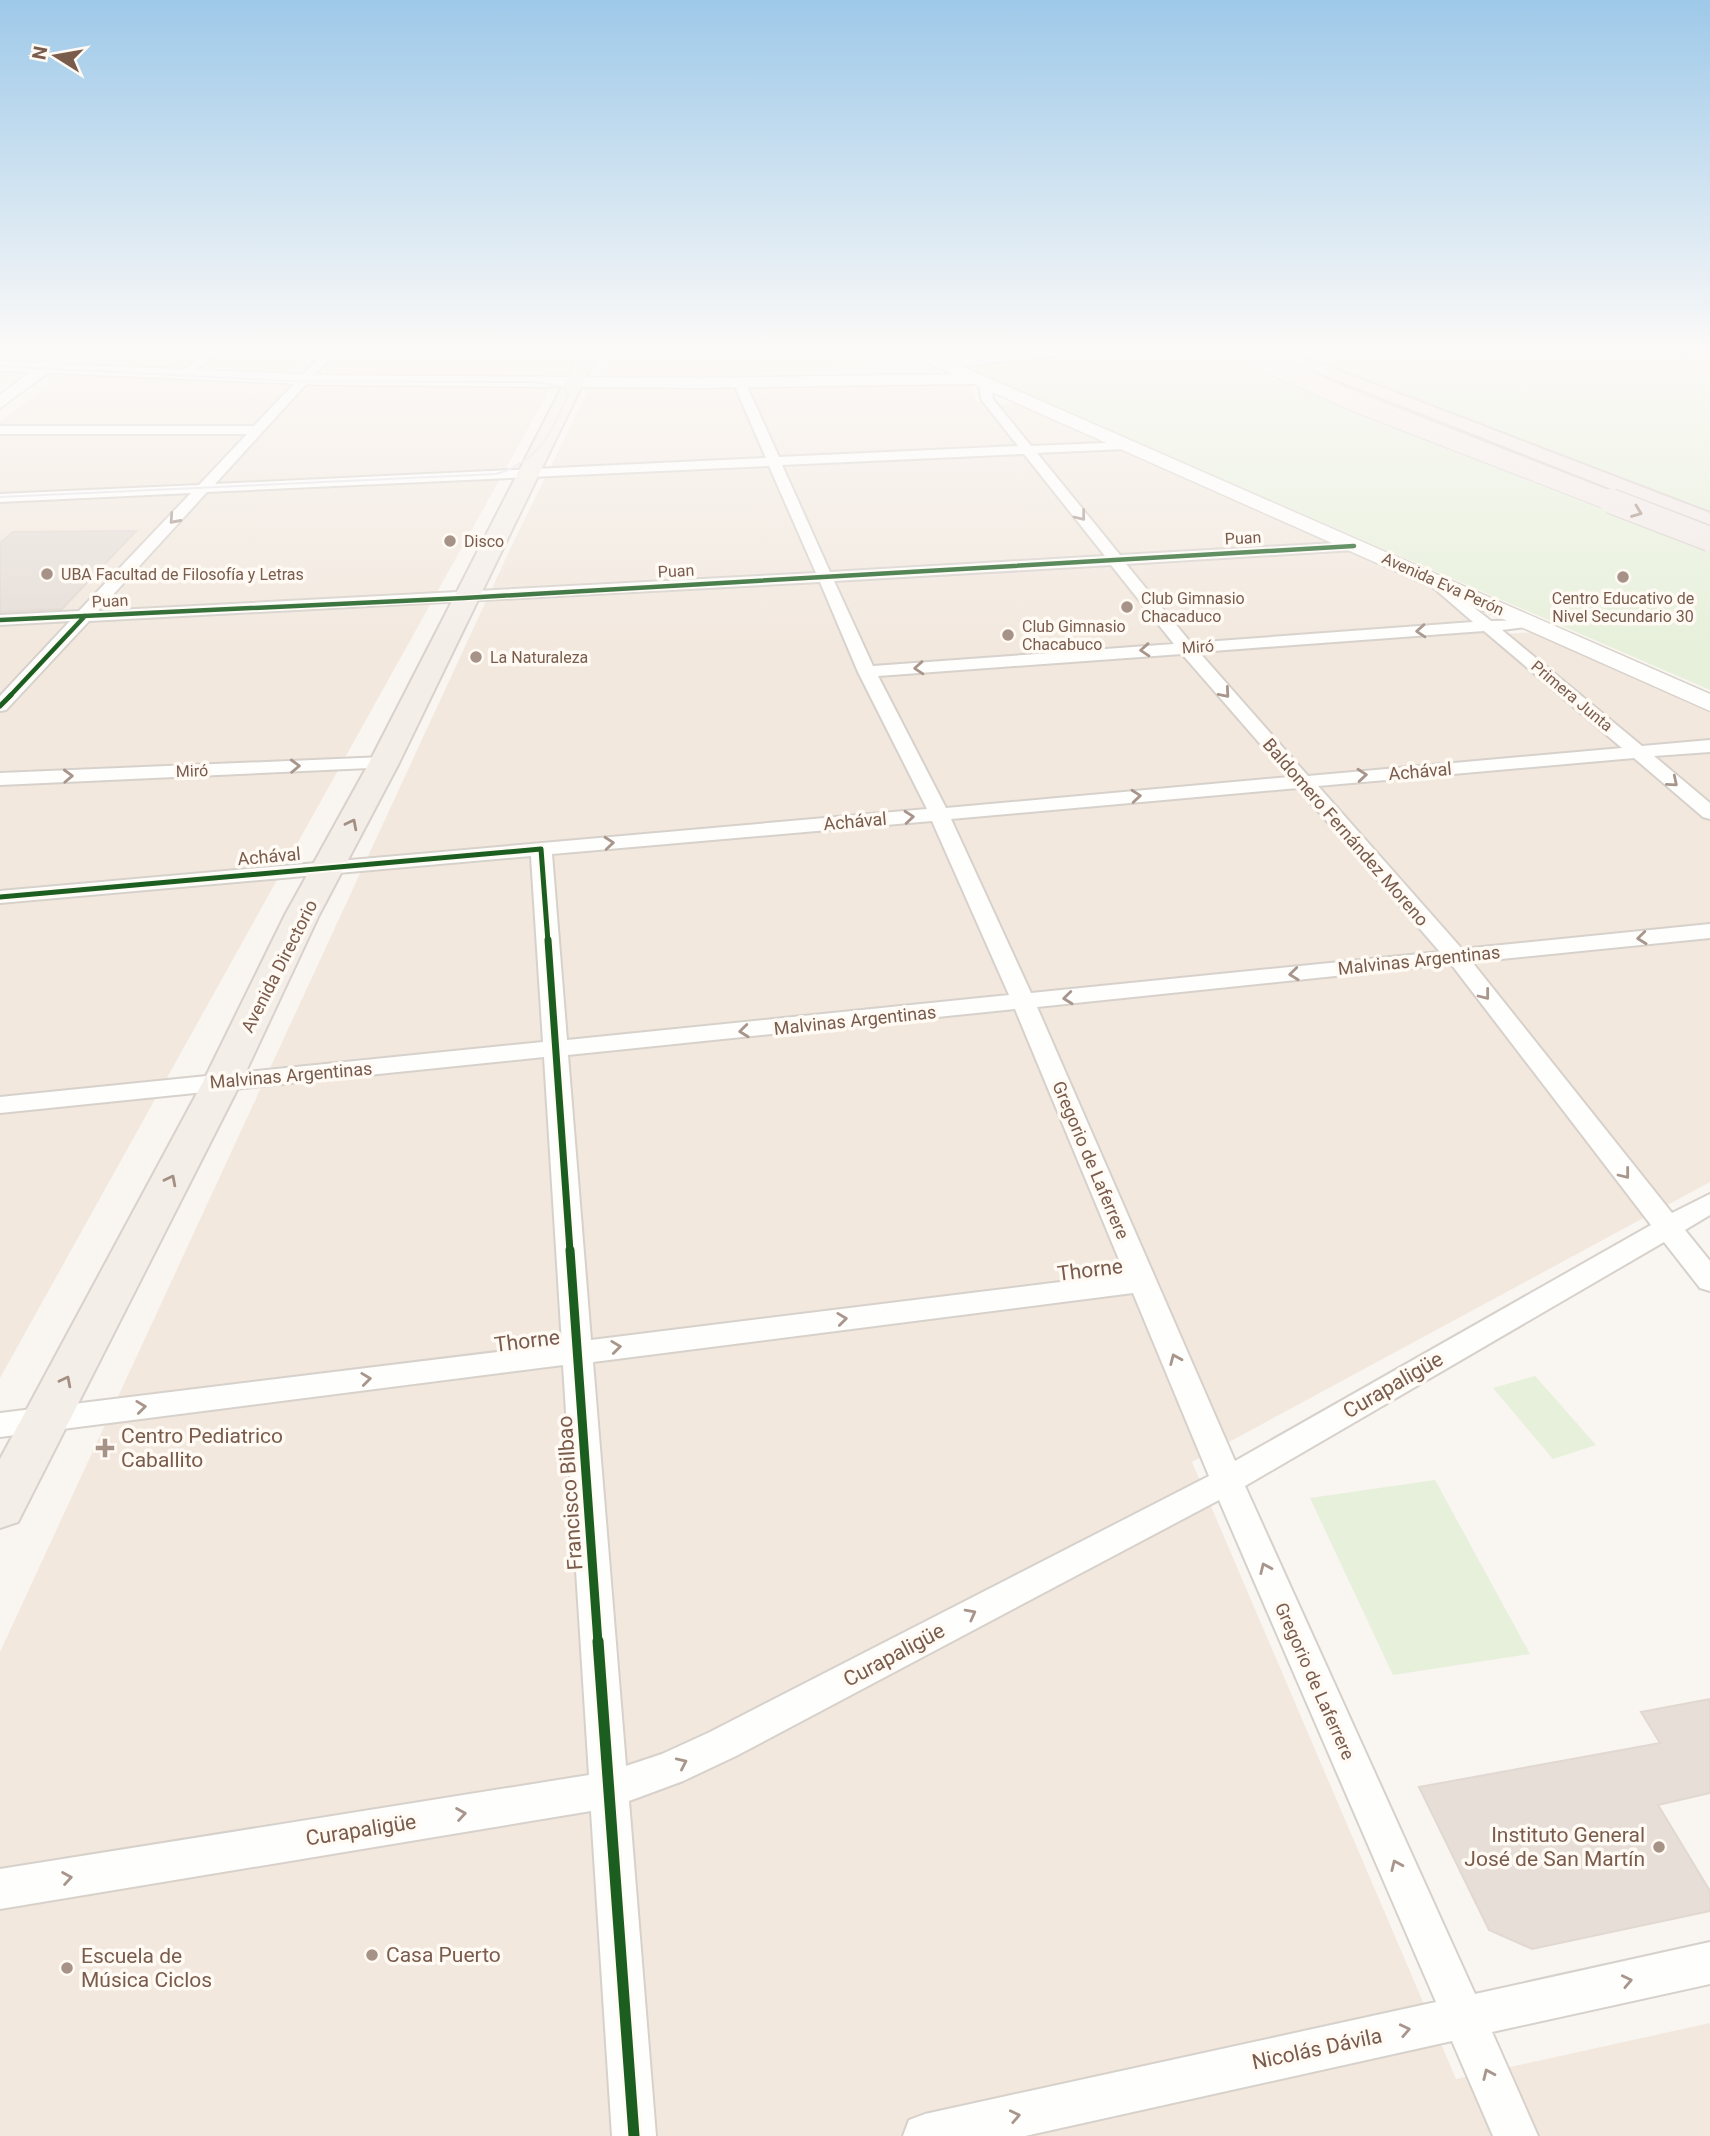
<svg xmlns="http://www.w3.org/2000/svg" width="1710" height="2136" font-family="Roboto,sans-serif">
<rect width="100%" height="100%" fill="#f9f5f0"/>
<path fill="#f2e8de" d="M0,348H47L0,380Z
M97,348H317L280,385H542L550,389L0,1378V422Z
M346,348H581L562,378L321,377Z
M617,348H886L915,361L698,378L603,377Z
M929,348H1033L950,357Z
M959,382L968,384L977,401L997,406L1015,403L1430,586L1490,635L1535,632L1710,711V1182L1192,1462L1456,2079L1710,2023V2136H0V1652L512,545L589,389Z"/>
<path fill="#e7f0db" d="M1116,348H1710V690L961,366Z
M1535,1376L1596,1445L1553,1459L1493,1388Z
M1435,1480L1530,1654L1393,1675L1310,1498Z"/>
<path fill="#d0e8ea" d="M1655,348H1703L1691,362L1648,356Z"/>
<path fill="#e6ded7" stroke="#e2d8d2" stroke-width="2" d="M136,531L62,609L0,612V543L13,532Z
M1710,1699V1793L1658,1805L1710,1891V1911L1532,1949L1489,1930L1419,1787L1660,1743L1641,1712Z"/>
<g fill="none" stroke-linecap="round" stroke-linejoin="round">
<g stroke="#d7d1cb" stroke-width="4">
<path id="street" d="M211,348H223L188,377H180V373Z
M328,348H339L215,484L766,458L733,382L739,379L745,382L779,457L1018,446L981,399L979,383L985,380L991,383L993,399L1031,446L1130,442L1131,445L1125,449L1037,453L1120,555L1354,542L1361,546L1354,550L1126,564L1191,643L1473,622L1428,583V577L1433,575L1491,621L1535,620V626L1502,630L1642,746L1710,740V752L1654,756L1710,803V819L1703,817L1634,758L1318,786L1462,949L1710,924V938L1472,962L1672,1213L1710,1194V1215L1685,1230L1710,1261V1291L1700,1288L1664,1242L1245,1486L1475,1994L1710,1942V1984L1492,2032L1538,2136H1493L1452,2041L1025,2136H903L909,2120L925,2114L1436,2002L1219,1500L736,1756L683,1781L629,1801L656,2136H612L591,1811L0,1909V1869L589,1775L563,1365L0,1437V1413L562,1344L544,1057L0,1113V1097L543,1042L531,856L0,903V891L927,809L858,672L820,582L89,621L6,710L0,711V696L70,621L0,625V615L79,611L191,493L0,502V494L199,485L247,434H0V426H254ZM1024,454L1105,556L830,572L782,465ZM769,466L816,573L98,611L207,492ZM1111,565L1174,644L873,666L834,581ZM1484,631L1622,748L1308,776L1199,652ZM1182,654L1289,777L946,808L878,676ZM1298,788L1440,952L1031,993L951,819ZM932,821L1009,995L567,1040L552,854ZM1451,964L1651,1225L1235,1461L1037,1007ZM1015,1009L1125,1274L591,1340L568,1055ZM1133,1293L1209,1476L710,1732L662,1754L626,1766L593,1362Z
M384,757L393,763L391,767L0,785V773Z"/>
</g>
<g stroke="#d9d2cb" stroke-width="3">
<path id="secondary" d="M898,348H920L943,359L1037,348H1090L1082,353L961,366L1710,694V711L974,384L702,388L324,385L48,373L0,408V395L29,372L0,371V361L41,363L52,357L58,359L59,364L324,375L702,378L952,374Z"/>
</g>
<g stroke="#dad1cc" stroke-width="4">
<path id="primary" d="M582,348H600L399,763L319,915L241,1082L18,1522L0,1528V1459L203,1082L285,915L369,763Z"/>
</g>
<g stroke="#dad1cc" stroke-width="4">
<path id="highway" d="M1256,348H1280L1710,513V528Z"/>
</g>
<use href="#street" fill="#fefefd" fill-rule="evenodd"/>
<use href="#secondary" fill="#fefefd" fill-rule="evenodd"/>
<use href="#primary" fill="#f3eee8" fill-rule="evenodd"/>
<use href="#highway" fill="#f2eae7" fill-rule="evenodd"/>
<path stroke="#e6e3e7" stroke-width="2" d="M0,366L288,381L534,382L563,387L568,395C551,433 539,462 496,474L0,497"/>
<g stroke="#dad1cc" stroke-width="21" stroke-linecap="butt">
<path id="highway-bridge-far1" d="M1234,348L1358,403L1616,503"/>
</g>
<g stroke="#dad1cc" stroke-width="27" stroke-linecap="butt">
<path id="highway-bridge" d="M1611,501L1710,539"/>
</g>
<use href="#highway-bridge-far1" stroke="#f2eae7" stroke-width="19"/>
<use href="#highway-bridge" stroke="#f2eae7" stroke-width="24"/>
<g stroke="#fffaf3" stroke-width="7">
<path id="cycleway-far4" d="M0,620L464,598L1354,546
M9,697L85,616"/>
</g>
<g stroke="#fffaf3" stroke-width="9">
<path id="cycleway-far3" d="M0,706L11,695
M0,897L541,849L548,942"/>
</g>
<g stroke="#fffaf3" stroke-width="11">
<path id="cycleway-far2" d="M548,940L570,1251"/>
</g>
<g stroke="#fffaf3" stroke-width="13">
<path id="cycleway-far1" d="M570,1250L598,1643"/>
</g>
<g stroke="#fffaf3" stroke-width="16">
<path id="cycleway" d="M598,1641L634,2136"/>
</g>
<use href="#cycleway-far4" stroke="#1b5e20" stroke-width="4.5"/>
<use href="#cycleway-far3" stroke="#1b5e20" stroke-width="5"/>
<use href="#cycleway-far2" stroke="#1b5e20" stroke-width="7"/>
<use href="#cycleway-far1" stroke="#1b5e20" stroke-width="9"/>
<use href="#cycleway" stroke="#1b5e20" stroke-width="11"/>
</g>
<defs><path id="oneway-chevron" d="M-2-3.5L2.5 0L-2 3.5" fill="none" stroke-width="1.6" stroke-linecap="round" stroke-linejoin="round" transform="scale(1.75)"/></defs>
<use stroke="#a48e83" href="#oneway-chevron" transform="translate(1637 512) rotate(21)"/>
<g stroke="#a8958b">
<use href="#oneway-chevron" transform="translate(1081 516) rotate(52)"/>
<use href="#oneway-chevron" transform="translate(174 519) rotate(132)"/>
<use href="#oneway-chevron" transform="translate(1421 631) rotate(176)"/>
<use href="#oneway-chevron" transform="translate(1145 650) rotate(176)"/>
<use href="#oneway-chevron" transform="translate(919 668) rotate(176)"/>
<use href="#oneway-chevron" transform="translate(1225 693) rotate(49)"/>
<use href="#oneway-chevron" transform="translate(295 766) rotate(-2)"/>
<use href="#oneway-chevron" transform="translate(1362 775) rotate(-5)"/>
<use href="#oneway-chevron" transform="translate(68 776) rotate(-2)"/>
<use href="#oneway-chevron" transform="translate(1673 782) rotate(40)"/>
<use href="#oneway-chevron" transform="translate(1136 796) rotate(-5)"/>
<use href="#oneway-chevron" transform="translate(909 817) rotate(-5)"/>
<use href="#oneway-chevron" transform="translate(609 843) rotate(-5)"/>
<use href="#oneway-chevron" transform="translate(1642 938) rotate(174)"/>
<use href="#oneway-chevron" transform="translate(1294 974) rotate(174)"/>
<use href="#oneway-chevron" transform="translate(1485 995) rotate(52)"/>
<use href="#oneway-chevron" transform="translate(1068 998) rotate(174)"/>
<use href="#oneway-chevron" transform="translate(744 1031) rotate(174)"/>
<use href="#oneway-chevron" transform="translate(1625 1174) rotate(52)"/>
<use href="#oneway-chevron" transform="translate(842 1319) rotate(-7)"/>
<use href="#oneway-chevron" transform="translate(616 1347) rotate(-7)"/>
<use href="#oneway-chevron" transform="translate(1175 1359) rotate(-113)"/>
<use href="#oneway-chevron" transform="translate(366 1379) rotate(-7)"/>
<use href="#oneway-chevron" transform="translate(141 1407) rotate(-7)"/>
<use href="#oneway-chevron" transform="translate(1265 1568) rotate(-114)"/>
<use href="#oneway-chevron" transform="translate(971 1614) rotate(-28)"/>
<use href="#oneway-chevron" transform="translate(682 1763) rotate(-25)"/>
<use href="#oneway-chevron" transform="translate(461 1814) rotate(-9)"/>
<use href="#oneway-chevron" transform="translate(1396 1865) rotate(-114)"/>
<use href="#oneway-chevron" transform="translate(67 1878) rotate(-9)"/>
<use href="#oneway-chevron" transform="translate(1627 1981) rotate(-12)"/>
<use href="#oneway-chevron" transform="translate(1405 2030) rotate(-12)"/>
<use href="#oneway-chevron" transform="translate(1488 2074) rotate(-114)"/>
<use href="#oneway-chevron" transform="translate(1015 2116) rotate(-12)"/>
</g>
<g stroke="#a48f83">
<use href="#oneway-chevron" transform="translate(352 824) rotate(-63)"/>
<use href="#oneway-chevron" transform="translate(171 1180) rotate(-63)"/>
<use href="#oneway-chevron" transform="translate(66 1381) rotate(-63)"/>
</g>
<linearGradient id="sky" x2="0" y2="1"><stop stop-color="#9ec9e9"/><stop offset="0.54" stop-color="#fcfaf8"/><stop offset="1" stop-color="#fcfaf8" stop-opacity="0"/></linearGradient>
<rect width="1710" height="647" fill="url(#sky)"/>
<g fill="#a69286" stroke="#fffaf3" stroke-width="2.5">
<circle cx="450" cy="541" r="7"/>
<circle cx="47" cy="574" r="7"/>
<circle cx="1623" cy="577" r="7"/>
<circle cx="1127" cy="607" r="7"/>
<circle cx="1008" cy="635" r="7"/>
<circle cx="476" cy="657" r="7"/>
<path d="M101.5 1437.5h7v7h7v7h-7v7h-7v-7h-7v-7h7z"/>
<circle cx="1659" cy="1847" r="7"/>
<circle cx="372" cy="1955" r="7"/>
<circle cx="67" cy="1968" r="7"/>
</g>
<g text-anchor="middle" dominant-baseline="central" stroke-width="7" stroke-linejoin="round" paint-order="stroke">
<g font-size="16" fill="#7a5c4d" stroke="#fffaf3">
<text transform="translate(1243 538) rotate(-3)">Puan</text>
<text transform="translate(676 571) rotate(-3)">Puan</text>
<text transform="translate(1443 584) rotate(24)">Avenida Eva Perón</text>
<text transform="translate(110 601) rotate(-3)">Puan</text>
<text transform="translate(1198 647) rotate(-4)">Miró</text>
<text transform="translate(1572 696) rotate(40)">Primera Junta</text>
<text transform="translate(192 771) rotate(-2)">Miró</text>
</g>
<g font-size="16" fill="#7a5c4d" stroke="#fffaf3" text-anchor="start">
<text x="464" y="541">Disco</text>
<text x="61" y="574">UBA Facultad de Filosofía y Letras</text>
<text x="1141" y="598">Club Gimnasio<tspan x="1141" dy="18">Chacaduco</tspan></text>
<text x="1623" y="598" text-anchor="middle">Centro Educativo de<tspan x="1623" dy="18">Nivel Secundario 30</tspan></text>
<text x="1022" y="626">Club Gimnasio<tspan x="1022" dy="18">Chacabuco</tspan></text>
<text x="490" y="657">La Naturaleza</text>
</g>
<g font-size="18" fill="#7a5c4d" stroke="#fffaf3">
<text transform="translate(1420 771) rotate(-5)">Achával</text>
<text transform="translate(855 821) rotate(-5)">Achával</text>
<text transform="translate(1346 832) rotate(49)">Baldomero Fernández Moreno</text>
<text transform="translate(269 856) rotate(-5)">Achával</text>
<text transform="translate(1419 960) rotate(-6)">Malvinas Argentinas</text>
<text transform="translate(279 966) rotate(-63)">Avenida Directorio</text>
<text transform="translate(855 1020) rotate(-6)">Malvinas Argentinas</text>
<text transform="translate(291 1075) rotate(-5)">Malvinas Argentinas</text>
<text transform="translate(1091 1160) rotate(67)">Gregorio de Laferrere</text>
<text transform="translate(1315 1681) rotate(66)">Gregorio de Laferrere</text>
</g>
<g font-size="21" fill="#7a5c4d" stroke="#fffaf3">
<text transform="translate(1090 1270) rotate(-7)">Thorne</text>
<text transform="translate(527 1341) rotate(-7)">Thorne</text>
<text transform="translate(1393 1385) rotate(-30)">Curapaligüe</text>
<text transform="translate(570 1493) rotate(-94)">Francisco Bilbao</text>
<text transform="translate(894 1655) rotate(-28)">Curapaligüe</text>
<text transform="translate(361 1830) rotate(-9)">Curapaligüe</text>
<text transform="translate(1317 2049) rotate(-12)">Nicolás Dávila</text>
</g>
<g font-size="21" fill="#7a5c4d" stroke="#fffaf3" text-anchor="start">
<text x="121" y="1436">Centro Pediatrico<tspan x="121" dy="24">Caballito</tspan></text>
<text x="1645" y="1835" text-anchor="end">Instituto General<tspan x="1645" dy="24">José de San Martín</tspan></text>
<text x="386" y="1955">Casa Puerto</text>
<text x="81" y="1956">Escuela de<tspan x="81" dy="24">Música Ciclos</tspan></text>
</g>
</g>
<g transform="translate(56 56) rotate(281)" stroke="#fffaf3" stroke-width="5" paint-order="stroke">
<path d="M0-5L12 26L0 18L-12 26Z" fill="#7a5c4d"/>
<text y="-10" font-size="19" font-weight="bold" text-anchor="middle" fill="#7a5c4d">N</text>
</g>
</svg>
